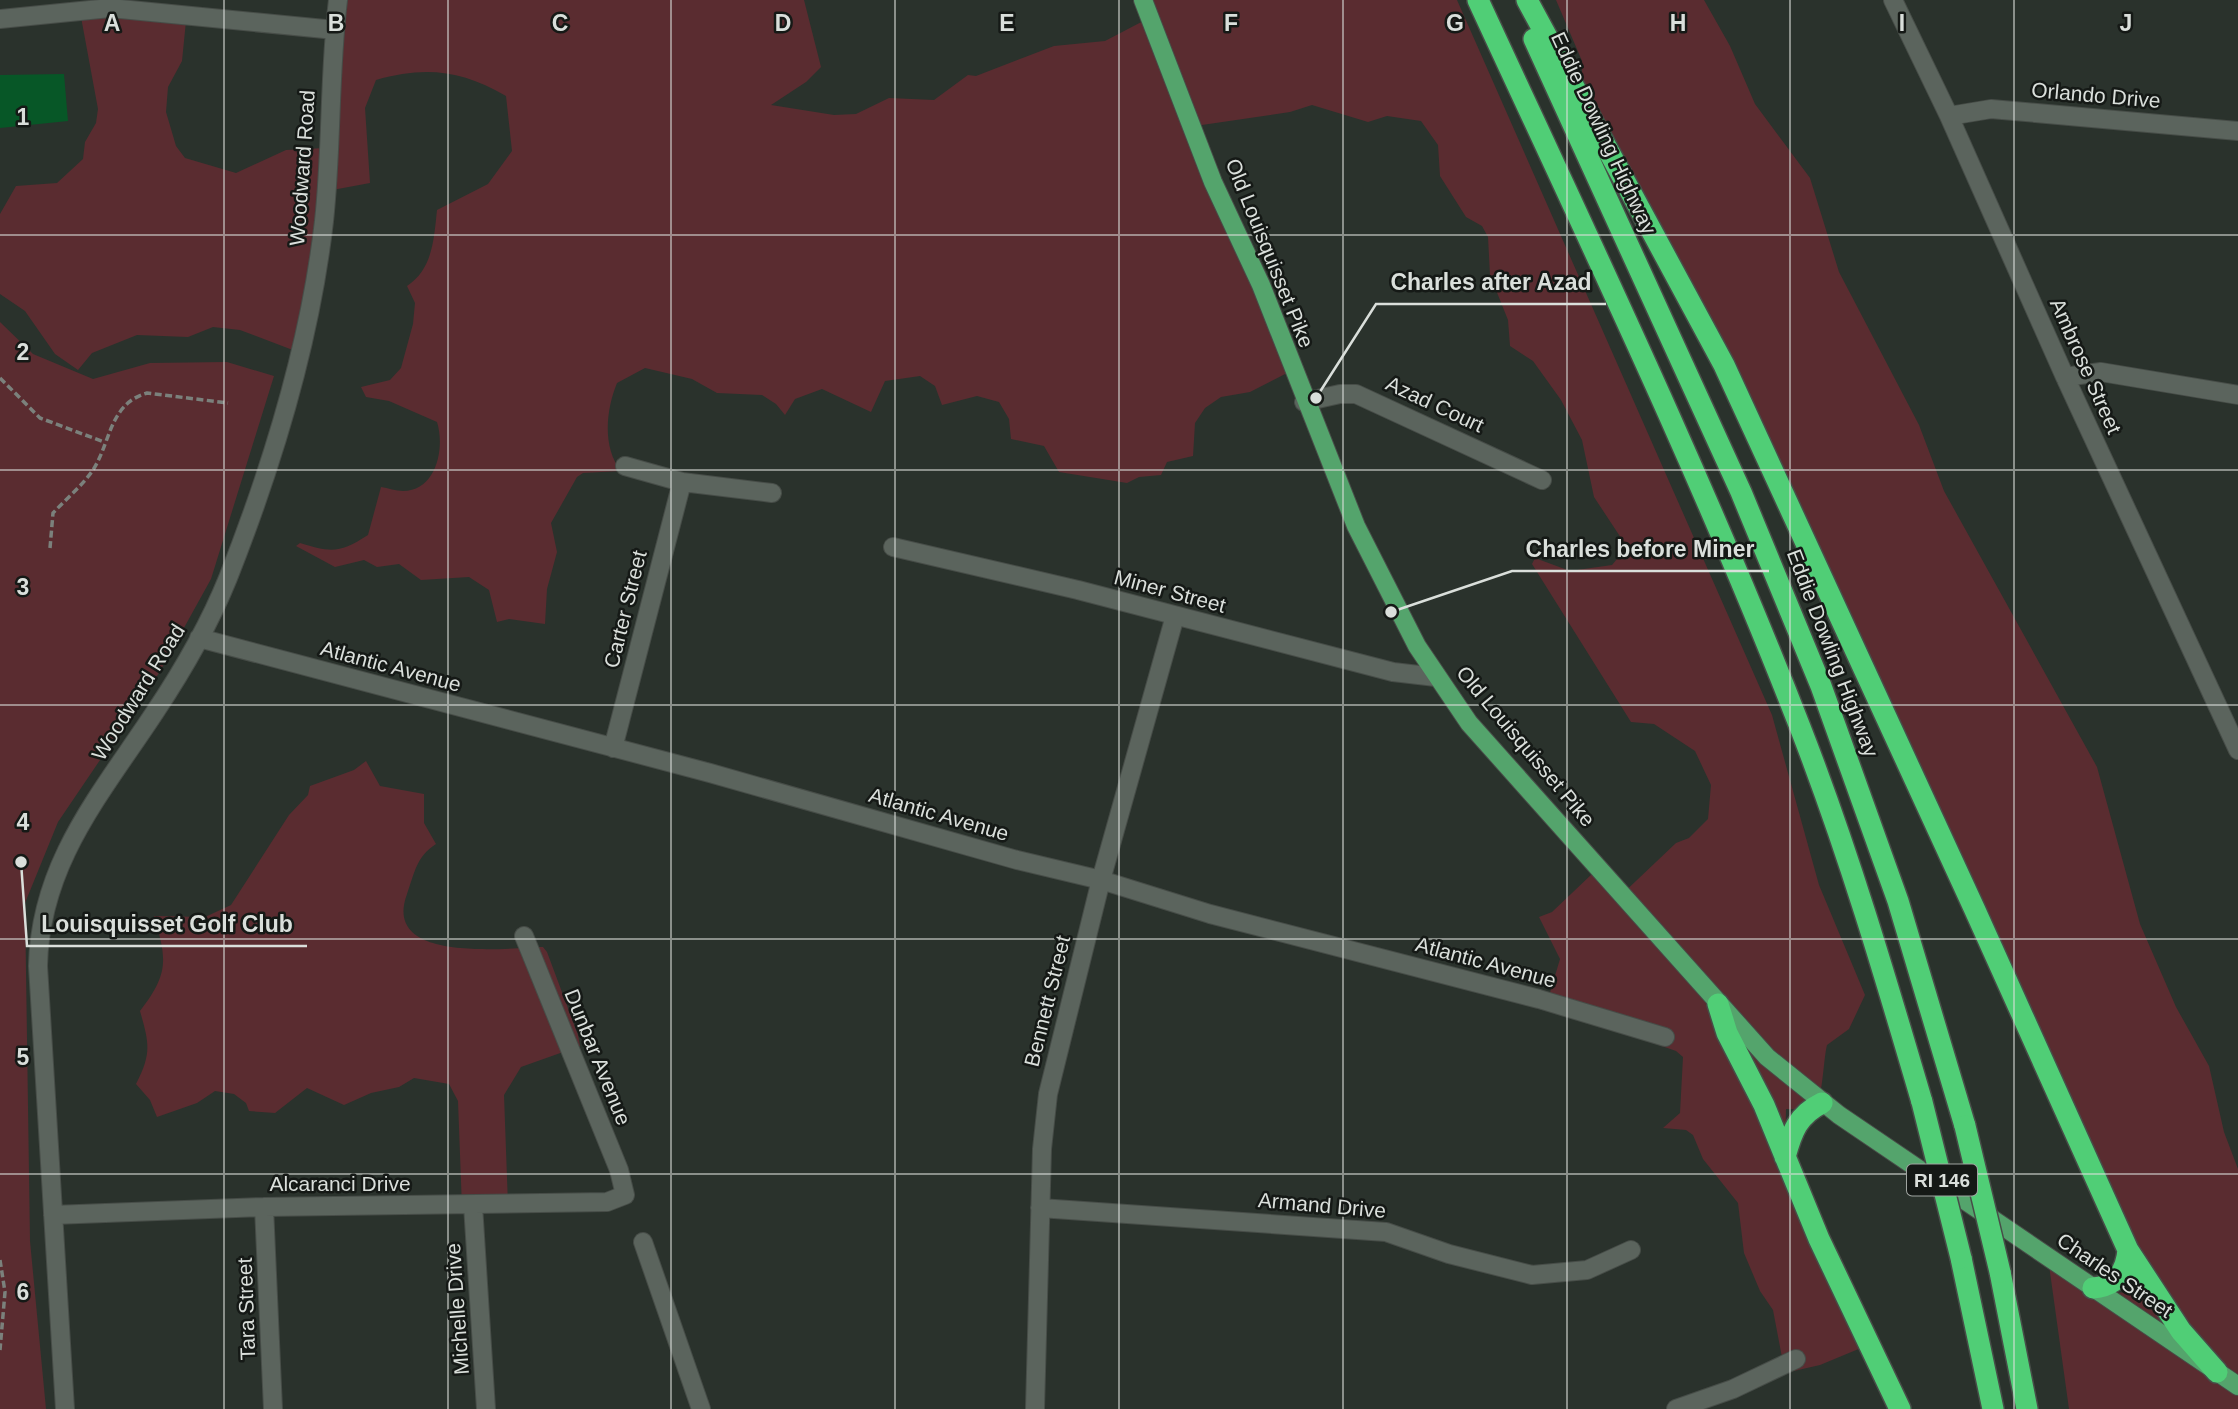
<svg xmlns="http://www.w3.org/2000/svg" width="2238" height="1409" font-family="Arial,sans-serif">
<rect width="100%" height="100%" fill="#2a322c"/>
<path fill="#5a2c30" d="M342,0H804L821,67L806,82L771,105L834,115L856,114L889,98L934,100L968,75L976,76L1054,46L1105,41L1149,18L1143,0H1457L1772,715L1819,885L1865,995L1849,1029L1827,1045C1823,1061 1823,1100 1814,1110L1786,1109L1785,1149L1861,1348L1820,1365L1785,1373L1773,1310L1760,1291L1744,1253L1738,1203L1703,1159L1693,1135L1686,1130L1663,1128L1680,1113L1683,1057L1676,1051L1546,1006L1560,959L1539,917L1552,912L1592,874L1617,899L1676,843L1689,838L1708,819L1711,785L1695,751L1654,724L1631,722L1532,564L1535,558L1570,571L1612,565L1627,547L1594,497L1582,440L1561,400L1533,361L1510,346L1508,320L1490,275L1488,237L1482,226L1466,217L1440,176L1438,145L1421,121L1387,116L1368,122L1312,105L1290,112L1195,126L1291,371L1250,392L1221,397L1205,408L1195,423L1193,456L1167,462L1161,475L1139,477L1127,483L1059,472L1044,446L1011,439L1009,419L999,402L977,396L942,405L935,386L920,376L885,381L871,412L822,389L795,399L785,415L776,404L762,395L717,393L692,379L645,368L617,383C606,410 602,447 621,471L583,473L577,477L551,523L557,552L547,589L545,624L509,619L497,622L489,590L469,577L421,580L399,564L377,567L364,560L335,567L296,546L300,543C332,553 340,553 368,535L381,487C388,488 396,491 403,491C437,491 445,447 437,422L389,401L366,397L361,387L390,380L401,368L413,324L415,303L407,286C433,269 434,238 437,210L488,184L512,151L506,96C461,70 425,66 376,80L365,108L370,183L327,191L298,352L240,330L213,327L188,337L137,335L92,353L78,370L55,354L25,311L0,294V214L16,186L57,183L83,159L85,142L96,123L98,109L81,17L84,14L186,21L182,61L168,87L166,112L176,146L185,158L236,173L286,150L325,148Z
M1556,0H1704L1730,46L1755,104L1810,178L1839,272L1919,425L1944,491L2097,767L2140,924L2176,1007L2209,1066L2224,1132L2238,1169V1409H2069L2049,1265L2109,1293L2132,1292L2134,1280L2128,1248L1798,523L1582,100V61Z
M0,322L33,354L93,379L150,363L227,362L274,376L211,579L159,673L58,822L25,903L30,1241L46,1409H0Z
M366,761L380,786L424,794V823L436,844C416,857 415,872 407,894C381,964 506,948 543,947L547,952L578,1035L580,1046L521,1067L504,1095L508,1205L462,1208L458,1101L449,1084L414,1078L399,1087L371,1093L344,1105L307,1088L275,1113L249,1111L246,1103L234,1094L215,1091L197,1103L157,1117L150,1100L136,1084C152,1053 149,1043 140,1011C169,974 167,959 154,916L205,917L231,905L289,815L308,795L310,786L354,770Z"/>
<path fill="#075727" d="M64,74L68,121L0,128V75Z"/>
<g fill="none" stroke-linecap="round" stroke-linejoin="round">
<g stroke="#474d48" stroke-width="20">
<path id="minor" d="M1893,0L1949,116L2065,377L2238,750
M0,19L110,8L335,30
M1949,116L1991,109L2238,131
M2065,377L2101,372L2238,395
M1304,402L1340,394H1356L1542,480
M625,466L682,482L772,493
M893,547L1078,590L1393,672L1436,677
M199,638L710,773L1017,860L1101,880L1210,914L1539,999L1665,1037
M613,748L682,482
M473,1205L486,1409
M264,1207L273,1409
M1040,1208L1386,1232L1449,1254L1532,1275L1587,1270L1631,1250
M53,1215L264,1207L607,1202L625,1195L619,1170L524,936
M643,1242L701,1409
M65,1409L38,966C40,863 101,794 155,712C183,670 209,625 228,578C273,464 310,344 324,221C332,148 329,74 338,0
M1035,1409L1042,1149L1048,1094L1101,880L1175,616
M1676,1409L1733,1389L1796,1359"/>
</g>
<g stroke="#474d48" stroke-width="20">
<path id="major" d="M1143,0L1213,182L1261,285L1356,526L1417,646L1469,723L1767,1057L1839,1115L2238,1386"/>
</g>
<g stroke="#474d48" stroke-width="24">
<path id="highway" d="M1478,0C1589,240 1704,480 1800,727C1848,850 1885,976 1922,1102
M1527,0L1724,365L1974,908L2128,1250L2181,1331L2217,1372
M1534,39L1741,492L1821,686L1898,901L1965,1126
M1718,1004L1727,1033L1764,1105L1819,1239L1900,1409
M1785,1157C1792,1131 1798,1115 1822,1103
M1961,1258L1993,1409
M2000,1272L2027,1409
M2093,1288C2116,1286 2126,1272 2128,1250"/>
</g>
<path stroke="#7b817c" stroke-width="3.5" stroke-dasharray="7 3.5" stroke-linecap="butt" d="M0,378L40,418L104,442
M50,548L53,513C66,499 82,486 93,470C111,442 109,404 147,393L228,403
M0,1260L5,1292L0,1350"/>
<use href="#minor" stroke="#5b645d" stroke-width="18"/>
<use href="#major" stroke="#54a46c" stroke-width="18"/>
<use href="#highway" stroke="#50ce76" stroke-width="21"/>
<g stroke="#474d48" stroke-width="24" stroke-linecap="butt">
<path id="highway-bridge" d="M1922,1102L1961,1258
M1965,1126L2000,1272"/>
</g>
<use href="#highway-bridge" stroke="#50ce76" stroke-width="21"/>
</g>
<path fill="none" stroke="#dadfdb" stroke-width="2" stroke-opacity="0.55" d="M224,0V1409M448,0V1409M671,0V1409M895,0V1409M1119,0V1409M1343,0V1409M1567,0V1409M1790,0V1409M2014,0V1409M0,235H2238M0,470H2238M0,705H2238M0,939H2238M0,1174H2238"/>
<g text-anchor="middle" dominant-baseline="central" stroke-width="5" stroke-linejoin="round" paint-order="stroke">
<rect fill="#151916" stroke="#9fa4a0" stroke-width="2" x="1907" y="1164.5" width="70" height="31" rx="5"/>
<g font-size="19" font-weight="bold" fill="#dadfdb">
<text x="1942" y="1180">RI 146</text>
</g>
<g font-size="21" fill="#dadfdb" stroke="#151916">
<text transform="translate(2096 95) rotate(5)">Orlando Drive</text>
<text transform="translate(1604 133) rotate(65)">Eddie Dowling Highway</text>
<text transform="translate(302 168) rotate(-86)">Woodward Road</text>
<text transform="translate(1270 253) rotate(68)">Old Louisquisset Pike</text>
<text transform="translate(2086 366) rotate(66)">Ambrose Street</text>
<text transform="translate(1435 404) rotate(25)">Azad Court</text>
<text transform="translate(1170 591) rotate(15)">Miner Street</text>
<text transform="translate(625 609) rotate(-76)">Carter Street</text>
<text transform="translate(1833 653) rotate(69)">Eddie Dowling Highway</text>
<text transform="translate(391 666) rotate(15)">Atlantic Avenue</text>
<text transform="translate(138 692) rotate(-58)">Woodward Road</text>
<text transform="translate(1526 746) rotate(50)">Old Louisquisset Pike</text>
<text transform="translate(939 814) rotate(16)">Atlantic Avenue</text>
<text transform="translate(1486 962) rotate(15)">Atlantic Avenue</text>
<text transform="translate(1047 1001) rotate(-76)">Bennett Street</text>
<text transform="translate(598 1057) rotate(68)">Dunbar Avenue</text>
<text x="340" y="1183">Alcaranci Drive</text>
<text transform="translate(1322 1205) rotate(5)">Armand Drive</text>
<text transform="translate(2115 1275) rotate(34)">Charles Street</text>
<text transform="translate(246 1309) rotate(-92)">Tara Street</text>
<text transform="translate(457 1309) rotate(-94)">Michelle Drive</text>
</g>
</g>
<g font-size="23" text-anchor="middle" font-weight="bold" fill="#dadfdb" stroke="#151916" stroke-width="5" stroke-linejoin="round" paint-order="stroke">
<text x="112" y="31">A</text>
<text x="336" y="31">B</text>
<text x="560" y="31">C</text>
<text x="783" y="31">D</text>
<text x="1007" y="31">E</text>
<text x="1231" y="31">F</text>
<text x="1455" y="31">G</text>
<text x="1678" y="31">H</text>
<text x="1902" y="31">I</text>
<text x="2126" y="31">J</text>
<text x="23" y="125">1</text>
<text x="23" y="360">2</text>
<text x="23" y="595">3</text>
<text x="23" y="830">4</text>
<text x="23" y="1065">5</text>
<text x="23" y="1300">6</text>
</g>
<path fill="none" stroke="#dadfdb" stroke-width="2.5" d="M1316 398L1376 304H1606M1391 612L1512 571H1769M21 862L27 946H307"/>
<g fill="#dadfdb" stroke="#151916" stroke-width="2.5">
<circle cx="1316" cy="398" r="7"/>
<circle cx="1391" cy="612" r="7"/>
<circle cx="21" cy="862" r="7"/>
</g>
<g font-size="23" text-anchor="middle" font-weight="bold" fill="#dadfdb" stroke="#151916" stroke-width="5" stroke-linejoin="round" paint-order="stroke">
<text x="1491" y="290">Charles after Azad</text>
<text x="1640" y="557">Charles before Miner</text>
<text x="167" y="932">Louisquisset Golf Club</text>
</g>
</svg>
